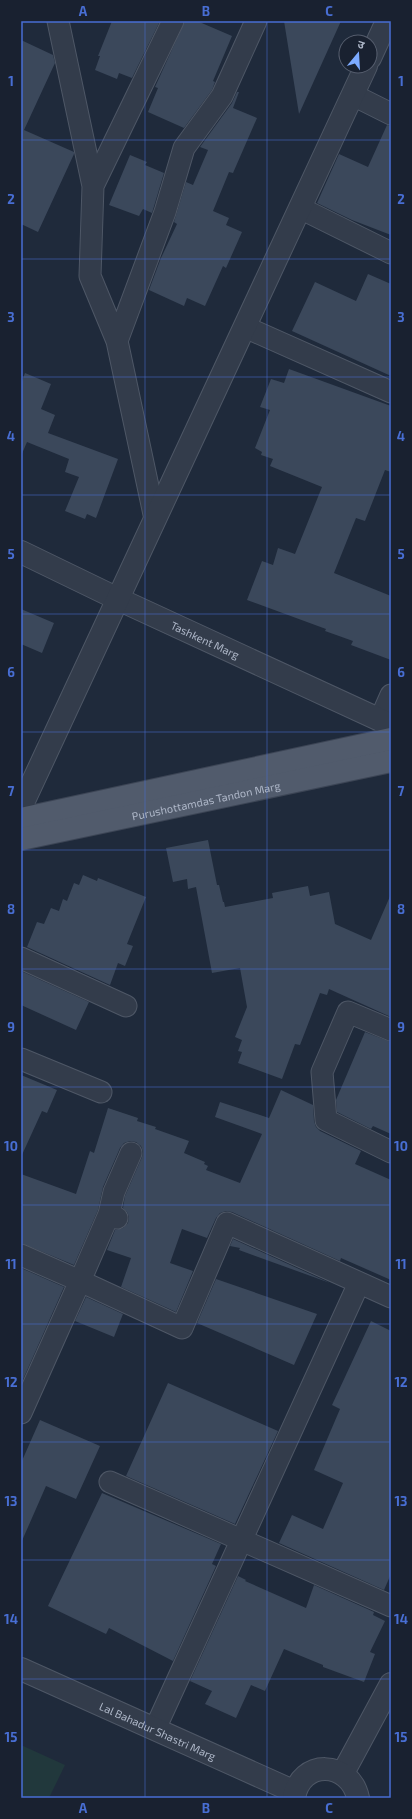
<svg xmlns="http://www.w3.org/2000/svg" width="412" height="1819" font-family="'Exo 2','Noto Sans Devanagari',sans-serif">
<rect width="100%" height="100%" fill="#1f2a3b"/>
<path fill="#21383c" d="M21,1745L65,1765L49,1798H21Z"/>
<path fill="#3b485b" d="M112,21H160L132,78L119,73L117,79L95,70L100,56H98Z
M185,21H197L232,36L213,81L215,82L212,90L184,128L148,112L158,88L155,87Z
M284,21H341L299,114Z
M21,40L53,55L55,63L24,130L74,152V154L38,232L21,224Z
M237,92H239L233,108L257,118L233,173L229,172L213,211L229,218L226,225L242,232L226,268L223,266L205,306L187,298L184,306L149,290L161,258L177,224L174,222L186,182L193,185L208,150L200,147L232,103Z
M387,125L391,126V235L352,220L317,203L339,154L368,167Z
M130,155L147,162L145,165L164,173L152,213L143,209L139,216L109,205Z
M368,274L391,284V376L292,331L315,282L356,301Z
M289,369L391,406V472L385,470L365,521L356,518L334,573L391,596V660L351,645L353,641L325,631L326,629L247,600L262,561L273,565L278,548L295,554L322,487L270,466L273,459L261,455L262,452L255,448L270,410L260,407L271,379L284,383Z
M25,373L51,384L41,409L55,415L48,433L118,459L96,518L87,514L85,519L65,511L79,477L65,472L69,459L27,442L21,456V384Z
M21,609L54,623L42,653L21,644Z
M208,840L217,885H219L223,902H224L225,907L273,898L272,893L308,886L310,896L329,892L335,924L371,940L391,894V1017L329,989L327,995L320,993L300,1045L295,1044L282,1079L238,1063L242,1052L238,1051L242,1040L235,1037L247,1007L240,968L212,973L196,887L188,889L187,879L173,882L166,848Z
M83,875L97,881L98,878L146,897L127,944L133,946L125,966L118,963L110,985L27,947L37,922L44,924L51,908L59,911L63,899L67,901L74,883L79,885Z
M21,971L89,1002L76,1030L21,1005Z
M365,1032L391,1042V1134L373,1126L371,1129L337,1112L336,1100Z
M21,1075L57,1090L47,1113L42,1111L21,1157Z
M281,1090L313,1105L314,1121L316,1127L320,1131L361,1151L355,1164L391,1180V1280L341,1258L340,1261L232,1212L226,1211L220,1213L216,1218L207,1238L182,1229L170,1263L193,1271L176,1312L121,1287L131,1258L107,1250L115,1230L123,1228L128,1223L129,1217L127,1212L123,1208L125,1196L142,1157L143,1152L141,1146L136,1142L130,1141L124,1143L120,1148L103,1187L98,1210L74,1265L21,1243V1174L76,1194L90,1151L94,1153L108,1108L138,1118L137,1121L156,1127L155,1129L189,1141L184,1153L205,1162L204,1164L208,1166L206,1170L240,1183L262,1134L215,1117L220,1102L269,1118Z
M233,1239L330,1283L239,1250L240,1248L230,1246Z
M21,1268L64,1287L21,1384Z
M216,1279L317,1314L294,1365L197,1323Z
M86,1297L123,1314L114,1337L75,1321Z
M371,1321L391,1331V1574L384,1590L279,1543L292,1515L323,1529L343,1483L314,1470L340,1409L332,1405Z
M168,1383L278,1431L235,1524L126,1476Z
M40,1420L100,1446L76,1499L46,1486L21,1543V1463Z
M102,1493L221,1544L212,1564L216,1566L173,1661L109,1628L106,1634L48,1606Z
M238,1576L246,1580L245,1581L306,1608L314,1585L374,1612L373,1615L385,1621L370,1652L375,1654L364,1682L323,1667V1665L284,1649L265,1691L251,1685L236,1718L205,1704L212,1691L190,1681Z"/>
<g fill="none" stroke-linecap="round" stroke-linejoin="round">
<g stroke="#4e5766" stroke-width="23">
<path id="minor" d="M58,21L93,186L90,276L117,341L155,519
M353,95L391,114
M93,186L173,21
M300,208L391,253
M245,327L391,392
M117,341L165,212L184,148L222,96L256,21
M380,720L391,695
M21,958L126,1006
M391,1030L348,1012L322,1072L326,1120L391,1152
M21,1059L101,1092
M109,1214L114,1192L131,1153
M21,1255L80,1281L109,1214L117,1218
M21,1413L80,1281L182,1328L227,1223L391,1297
M110,1482L391,1606
M155,1729L359,1283"/>
</g>
<g stroke="#4e5766" stroke-width="24">
<g id="tertiary">
<path d="M370,58L387,21"/>
<path id="s1" d="M21,552L118,599L391,725"/>
<path d="M21,807L366,66"/>
<path id="s2" d="M21,1669L295,1792"/>
<path d="M343,1773L391,1684"/>
<path d="M294,1798C300,1759 350,1760 358,1798"/>
</g>
</g>
<g stroke="#3c4555" stroke-width="24">
<g id="primary">
<path d="M21,819L391,739"/>
<path id="s3" d="M21,839L391,761"/>
</g>
</g>
<use href="#minor" stroke="#333c4b" stroke-width="21"/>
<use href="#tertiary" stroke="#333c4b" stroke-width="22"/>
<use href="#primary" stroke="#515b6c" stroke-width="22"/>
</g>
<path fill="none" stroke="#486ed3" stroke-width="1" stroke-opacity="0.55" d="M145,21V1798M267,21V1798M21,140H391M21,259H391M21,377H391M21,495H391M21,614H391M21,732H391M21,850H391M21,969H391M21,1087H391M21,1205H391M21,1324H391M21,1442H391M21,1560H391M21,1679H391"/>
<g text-anchor="middle" dominant-baseline="central" stroke-width="4" stroke-linejoin="round" paint-order="stroke">
<g font-size="11" fill="#aeb7c8" stroke="#192130">
<text stroke="none"><textPath href="#s1" startOffset="204">Tashkent Marg</textPath></text>
<text stroke="none"><textPath href="#s3" startOffset="189">Purushottamdas Tandon Marg</textPath></text>
<text stroke="none"><textPath href="#s2" startOffset="150">Lal Bahadur Shastri Marg</textPath></text>
</g>
</g>
<rect width="412" height="1819" fill="none" stroke="#192130" stroke-width="44"/>
<g transform="translate(358 54) rotate(18)"><circle r="19" fill="#192130" stroke="#555d6d"/>
<path d="M0-3L7 15L0 10L-7 15Z" fill="#7caaff"/>
<text y="-6" font-size="11" font-weight="bold" text-anchor="middle" fill="#aeb7c8">उ</text>
</g>
<rect x="22" y="22" width="368" height="1775" fill="none" stroke="#486ed3" stroke-width="1.5"/>
<g font-size="13" text-anchor="middle" font-weight="bold" fill="#486ed3">
<text x="83" y="16">A</text>
<text x="206" y="16">B</text>
<text x="329" y="16">C</text>
<text x="11" y="86">1</text>
<text x="401" y="86">1</text>
<text x="11" y="204">2</text>
<text x="401" y="204">2</text>
<text x="11" y="322">3</text>
<text x="401" y="322">3</text>
<text x="11" y="441">4</text>
<text x="401" y="441">4</text>
<text x="11" y="559">5</text>
<text x="401" y="559">5</text>
<text x="11" y="677">6</text>
<text x="401" y="677">6</text>
<text x="11" y="796">7</text>
<text x="401" y="796">7</text>
<text x="11" y="914">8</text>
<text x="401" y="914">8</text>
<text x="11" y="1032">9</text>
<text x="401" y="1032">9</text>
<text x="11" y="1151">10</text>
<text x="401" y="1151">10</text>
<text x="11" y="1269">11</text>
<text x="401" y="1269">11</text>
<text x="11" y="1387">12</text>
<text x="401" y="1387">12</text>
<text x="11" y="1506">13</text>
<text x="401" y="1506">13</text>
<text x="11" y="1624">14</text>
<text x="401" y="1624">14</text>
<text x="11" y="1742">15</text>
<text x="401" y="1742">15</text>
<text x="83" y="1813">A</text>
<text x="206" y="1813">B</text>
<text x="329" y="1813">C</text>
</g>
</svg>
